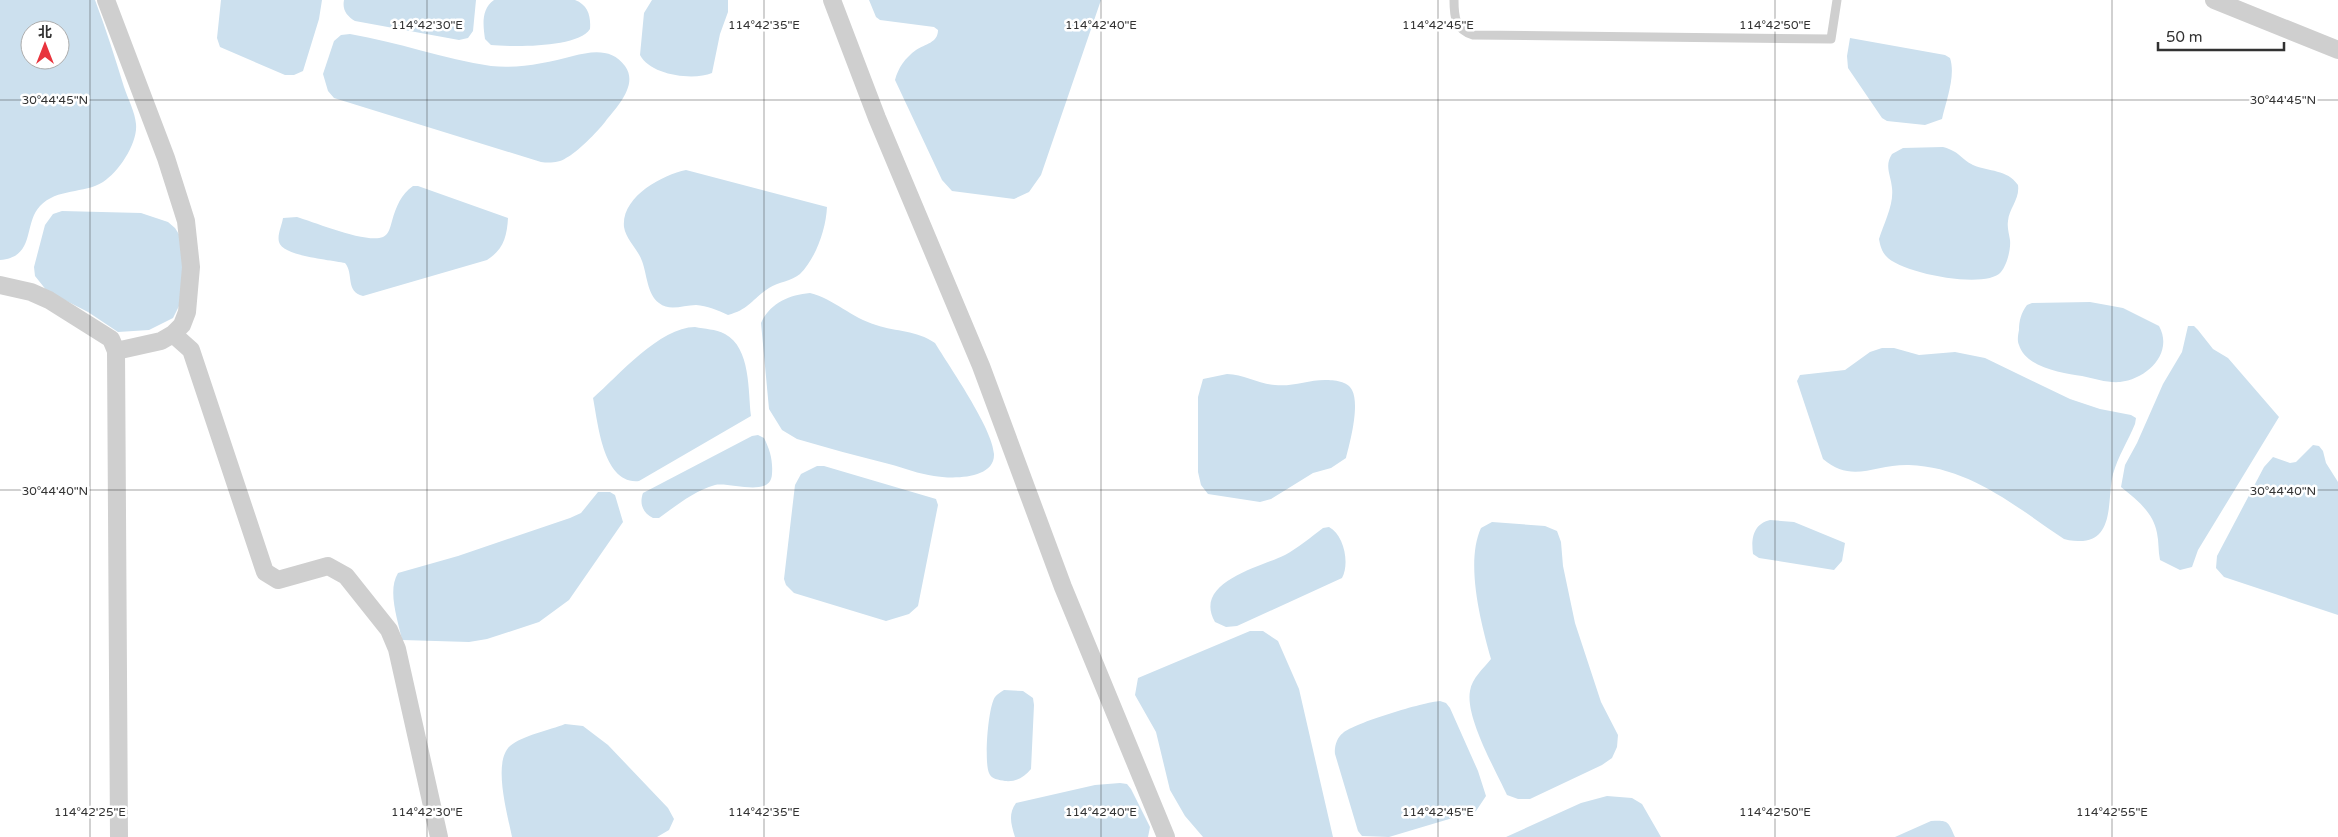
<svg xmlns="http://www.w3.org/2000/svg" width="2338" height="837" font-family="'Varela Round','Noto Sans SC',sans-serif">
<rect width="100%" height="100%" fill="#fff"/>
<path fill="#cce0ee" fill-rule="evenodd" d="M0,0H95C106,29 115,58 124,87C128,99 135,112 136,124C138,143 119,172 103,182C84,194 57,188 40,206C23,224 36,257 0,260ZM30,30H60V60H30Z
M221,0H322L319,19L303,71L294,75H285L220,47L217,38Z
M344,0H476L473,31L468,38L459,40L355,21C347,16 342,10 344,0Z
M494,0H575C588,5 591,16 590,29C578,48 512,47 491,45L485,39C483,25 481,9 494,0Z
M652,0H728V12L720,34L712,73C693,81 650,75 640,55L644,13Z
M869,0H1101L1041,175L1029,192L1014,199L952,191L942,180L895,80C898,68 905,58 916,50C925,44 938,43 938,30L934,27L880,20L876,17Z
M350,34C398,42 444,59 491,66C518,69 547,63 573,56C592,51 612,48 625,66C639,85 616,108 605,122C597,132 578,152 566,158C559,163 549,163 541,162L334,98L328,91L323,74L334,41L341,35Z
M1850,38L1945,55L1950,58C1956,76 1946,101 1942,119L1925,125L1887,121L1882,118L1848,68L1847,56Z
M1943,147C1959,151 1961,159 1973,165C1989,172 2007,169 2018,185C2020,199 2009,208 2008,221C2007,228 2009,233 2010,240C2011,249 2007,265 2001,272C1986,290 1900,273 1886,256C1882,252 1880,245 1879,239C1884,223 1894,205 1892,188C1891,175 1884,166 1892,154L1903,148Z
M686,170L827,207C826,229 816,258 800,274C792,281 778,282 769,288C752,299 750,309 728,315C718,310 707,306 696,305C683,305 670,312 659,303C647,294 647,274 642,261C638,249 626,240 624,227C621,197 662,175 686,170Z
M413,186H418L508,218C507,237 503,250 487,260L363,296C345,292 354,273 345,263C331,260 282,256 279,242C277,235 282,225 283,218L297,217C314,222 367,244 383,237C389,234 390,228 392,221C396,207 401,194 413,186Z
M62,211L141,213L168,222L175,228L180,236L183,252L181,302L173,318L149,330L118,332L88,312L47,291L35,276L34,267L45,225L53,214Z
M810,293C834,299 852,318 876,325C897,332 916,330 935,343C949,366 993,429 994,454C995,480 951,479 934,476C919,474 904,468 889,464C858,456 827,448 797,439L782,430L769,409L761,323C770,303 789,295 810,293Z
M2090,302L2123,308L2159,326C2174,353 2147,379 2120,382C2108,383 2095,379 2082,376C2063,373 2026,368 2019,345C2017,341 2018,335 2019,330C2019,321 2021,313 2027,305L2032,303Z
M2188,326H2194L2198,330L2213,349L2228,358L2279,417L2198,550L2192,567L2180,570L2160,560C2158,551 2159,542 2157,533C2153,512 2137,500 2121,487L2125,465L2137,443L2163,384L2182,352Z
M695,327C705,329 715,329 725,334C751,348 748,391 751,416L639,481C603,485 598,423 593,398C618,376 660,327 695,327Z
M1882,348H1894L1919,355L1955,352L1985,358L2070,399L2100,409L2131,415L2136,418L2135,424C2128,441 2118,456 2113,474C2107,497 2115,538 2083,541C2076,541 2071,541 2064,539C2016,507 1970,467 1909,465C1875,464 1852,484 1823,459L1797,381L1800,375L1845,370L1870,352Z
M1227,374C1244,374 1258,384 1275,385C1292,387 1308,380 1325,380C1334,380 1348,381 1352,390C1360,405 1350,443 1346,458L1331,468L1313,473L1271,499L1260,502L1208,494L1201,485L1198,472V397L1203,379Z
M758,435L764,438C770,450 773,460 772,474C771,498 731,482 715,485C694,491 677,505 659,518H653C643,513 639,504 643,493L752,436Z
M2313,445L2319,446L2323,451L2326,463L2338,482V615L2224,577L2216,568L2217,556L2264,467L2273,457L2290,463L2296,462Z
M817,466H824L936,499L938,505L918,606L909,614L886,621L794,593L786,585L784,579L795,485L801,474Z
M598,492H610L615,495L623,522L569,600L539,622L487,639L469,642L402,640C398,620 387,591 398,573L458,556L570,518L581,513Z
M1770,520L1794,522L1845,543L1842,561L1834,570L1759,558L1753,554C1751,539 1753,524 1770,520Z
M1492,522L1545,526L1557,531L1561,542L1563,566L1575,623L1601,702L1618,735L1617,747L1612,758L1602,765L1530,799H1518L1507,795C1496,771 1465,717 1470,691C1472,678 1483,669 1491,659C1481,623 1465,563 1481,528Z
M1329,527C1344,535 1350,563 1342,578L1237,626L1226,627L1215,622C1192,582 1261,567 1285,555C1298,548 1311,537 1323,528Z
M1250,631H1263L1278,641L1299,689L1333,837H1203L1185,816L1170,790L1156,732L1135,695L1138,678Z
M1004,690L1023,691L1033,698L1034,705L1031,769C1024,777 1017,782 1005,781C999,780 991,779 989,773C984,762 988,707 995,697C997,694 1001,692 1004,690Z
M1440,701L1446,703L1450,708L1478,771L1486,796L1476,811L1389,837L1362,836L1358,831L1335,754C1334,747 1337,737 1343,733C1354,723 1424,702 1440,701Z
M565,724L583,726L608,745L668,808L674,819L669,830L657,837H512C508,816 492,762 510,746C521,736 550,730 565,724Z
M1120,783L1127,784L1131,789L1150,827L1148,837H1015C1011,824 1008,814 1016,803L1095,785Z
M1607,796L1632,798L1642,804L1661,837H1506L1581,803Z
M1931,821C1948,820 1948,821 1955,837H1895Z"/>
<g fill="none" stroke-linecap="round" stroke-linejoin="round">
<path stroke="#cfcfcf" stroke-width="9" d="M1454,0C1454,17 1455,29 1473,35L1831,39L1837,0"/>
<path stroke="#cfcfcf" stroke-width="18" d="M106,0L166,158L186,221L191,267L187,312L182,325L173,334L161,341L116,351
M832,0L877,118L981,366L1063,587L1166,837
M2214,0L2338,50
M0,285L31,292L49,300L111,339L116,351L119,837
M173,334L191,350L265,572L278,580L328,566L346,576L389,630L397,649L439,837"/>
</g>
<path fill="none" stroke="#323232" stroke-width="1" stroke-opacity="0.45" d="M90,0V837M427,0V837M764,0V837M1101,0V837M1438,0V837M1775,0V837M2112,0V837M0,100H2338M0,490H2338"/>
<g font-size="12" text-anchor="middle" fill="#323232" stroke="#fff" stroke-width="5" stroke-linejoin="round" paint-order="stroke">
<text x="427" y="29">114°42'30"E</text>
<text x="764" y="29">114°42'35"E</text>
<text x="1101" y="29">114°42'40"E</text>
<text x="1438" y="29">114°42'45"E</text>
<text x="1775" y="29">114°42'50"E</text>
<text x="55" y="104">30°44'45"N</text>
<text x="2283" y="104">30°44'45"N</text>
<text x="55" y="495">30°44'40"N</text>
<text x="2283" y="495">30°44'40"N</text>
<text x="90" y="816">114°42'25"E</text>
<text x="427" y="816">114°42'30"E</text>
<text x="764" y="816">114°42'35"E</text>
<text x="1101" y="816">114°42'40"E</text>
<text x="1438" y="816">114°42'45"E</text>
<text x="1775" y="816">114°42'50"E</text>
<text x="2112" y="816">114°42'55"E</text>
</g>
<g transform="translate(45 45)"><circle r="24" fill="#ffffff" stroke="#adadad"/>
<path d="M0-4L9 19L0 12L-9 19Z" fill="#e8343d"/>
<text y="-8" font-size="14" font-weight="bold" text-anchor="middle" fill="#323232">北</text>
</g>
<path d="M2158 42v8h126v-8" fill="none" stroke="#323232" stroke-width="2.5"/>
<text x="2166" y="42" font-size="15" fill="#323232" stroke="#ffffff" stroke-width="4" paint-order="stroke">50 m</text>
</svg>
